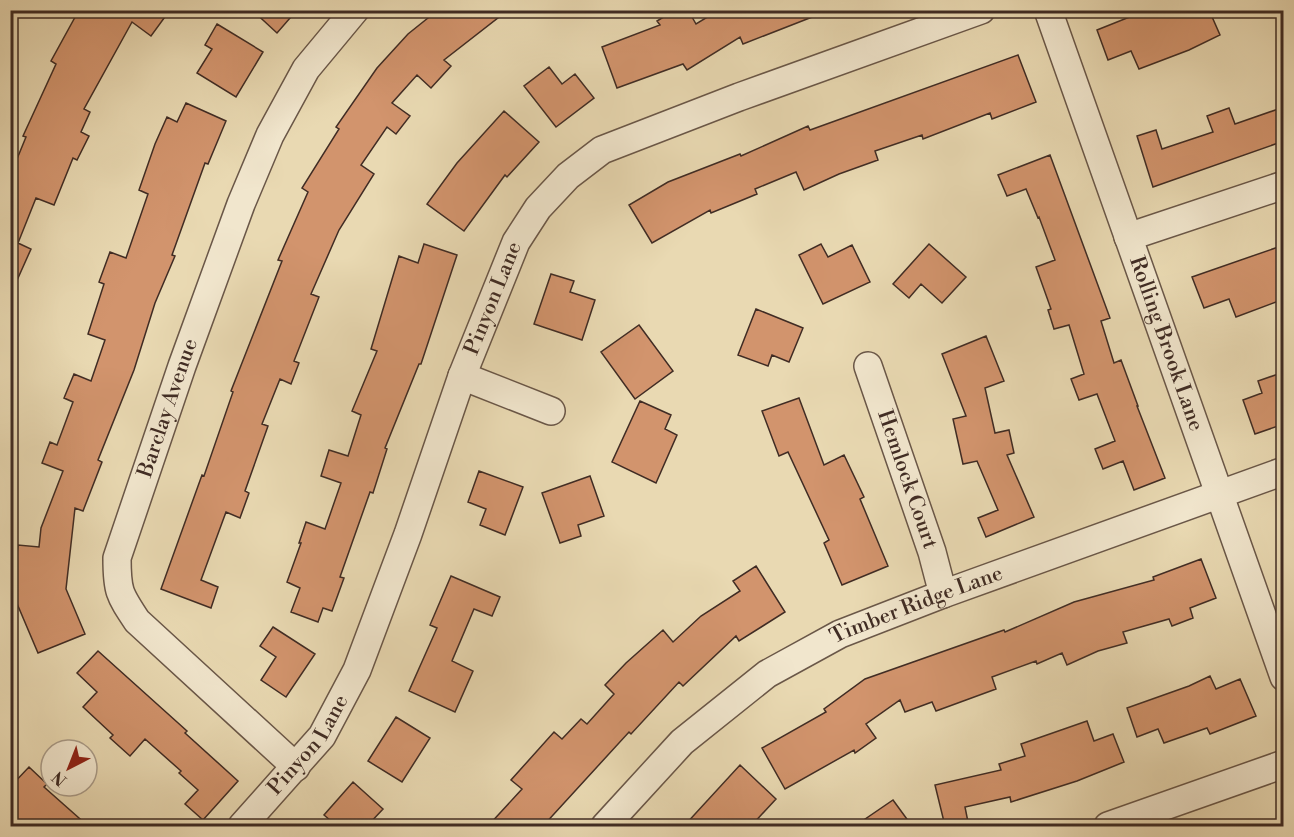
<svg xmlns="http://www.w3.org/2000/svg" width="1294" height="837" font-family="'Libre Bodoni',serif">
<rect width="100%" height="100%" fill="#e9d9b2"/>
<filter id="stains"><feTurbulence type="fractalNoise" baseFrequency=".00333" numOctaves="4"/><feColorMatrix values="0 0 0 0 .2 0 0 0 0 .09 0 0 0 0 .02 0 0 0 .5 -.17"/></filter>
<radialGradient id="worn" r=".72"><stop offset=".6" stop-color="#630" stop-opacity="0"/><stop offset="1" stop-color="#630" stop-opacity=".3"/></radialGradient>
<path fill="#d2946d" stroke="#402c24" stroke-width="1.5" d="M79,10H170L151,36L132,22L84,109L90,112L81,132L89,136L77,160L73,158L54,205L36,198L18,243L31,249L10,296V176L26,137L23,136L56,64L51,61Z
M252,10H297L277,33Z
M438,10H508L444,60L451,66L431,88L417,75L392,103L410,116L396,134L387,127L361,165L374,174L339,230L311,294L319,297L294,361L299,363L291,384L280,379L262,424L268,426L245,491L249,493L240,518L226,512L201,580L218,587L211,608L161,589L202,475L204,476L233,392L231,391L282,261L278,260L308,192L302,188L339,129L336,127L377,68L408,34Z
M675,10H688L696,24L719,10L825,12L743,44L740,37L687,70L683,64L617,88L602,47L660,25L657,21Z
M1147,10H1209L1220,35L1189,50L1139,69L1131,51L1108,60L1097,30Z
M217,24L263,52L236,97L197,73L212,49L205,45Z
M1018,55L1036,102L992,119L990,113L923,139L922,135L875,151L878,160L839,174L804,190L796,172L755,189L757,194L711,213L710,210L652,243L629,205L668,182L740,154L741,156L808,126L810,130Z
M549,67L562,84L575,74L594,98L556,127L524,86Z
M186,103L226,121L208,164L205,163L172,255L175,256L155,303L134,370L98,460L102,462L83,511L75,508L66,589L85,634L38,653L10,587V579L14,580L18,545L39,547L41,528L63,471L42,463L50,442L57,445L73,402L64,398L74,374L91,381L105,340L88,334L104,284L99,282L110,252L126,258L148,194L139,190L155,144L167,117L177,122Z
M1284,107V141L1153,187L1137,136L1156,130L1162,149L1213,132L1207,116L1229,108L1235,124Z
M504,111L539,142L507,177L505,175L464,231L427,204L457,163Z
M1050,155L1110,318L1101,321L1114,363L1121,360L1138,406H1137L1165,478L1134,490L1123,461L1103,469L1095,449L1115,441L1097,394L1079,400L1071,379L1084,374L1069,325L1054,329L1048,310L1051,309L1036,267L1055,260L1039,217L1038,218L1026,189L1007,196L998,175Z
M424,244L457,255L421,364H419L385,448L387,449L373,493L370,492L340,577L344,578L332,611L323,608L318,622L291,612L300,588L287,582L301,543H299L306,522L325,529L341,483L321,476L329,450L348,456L361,415L352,411L377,351L371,349L399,256L418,263Z
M821,244L828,257L852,245L870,282L823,304L799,255Z
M929,244L966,277L942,303L921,284L909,298L893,284Z
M1284,245V299L1236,317L1229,299L1204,308L1192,277Z
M551,274L574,281L570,292L595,300L582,340L534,324Z
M756,309L803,328L789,362L772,355L768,366L738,355Z
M639,325L673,371L635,399L601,352Z
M986,336L1004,381L985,388L995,433L1009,430L1014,453L1007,455L1034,517L986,537L978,518L998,510L977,461L963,464L953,419L966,416L942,354Z
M1284,372V424L1255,434L1243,400L1262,393L1258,381Z
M799,398L824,465L844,455L864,497L860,499L888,566L842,585L824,543L829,540L788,452L779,456L762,411Z
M640,401L671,415L665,429L677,435L656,483L612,462Z
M479,471L523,487L505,535L480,525L486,509L468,502Z
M590,476L604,516L578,525L581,536L560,543L542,493Z
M1201,559L1216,598L1190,608L1193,618L1172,626L1169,619L1123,632L1127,643L1098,651L1067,665L1062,653L1037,664L1036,661L992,677L996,689L936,711L932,702L905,712L900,700L866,724L876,738L855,753L854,750L785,789L762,748L826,712L824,709L865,679L1004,630L1005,632L1074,602L1154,580L1153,577Z
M756,566L785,612L739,641L736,636L683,686L679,682L631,734L629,732L543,826H488L522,789L511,780L554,732L562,739L581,719L587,724L614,694L605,685L626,663L663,630L673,642L701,616L740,591L733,581Z
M451,576L500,597L492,616L474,609L452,661L473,671L455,712L409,691L437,628L430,625Z
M273,627L315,654L286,697L261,680L276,657L260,646Z
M98,651L187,731L185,733L238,781L203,820L185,804L198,790L179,773L181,771L145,739L130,756L110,738L113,735L83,707L97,692L77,673Z
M1210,676L1216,689L1240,679L1256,716L1210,734L1207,728L1164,743L1158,729L1137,737L1127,708L1189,686Z
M396,717L430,738L402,782L368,761Z
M1087,721L1094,741L1113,734L1124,762L1077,781L1011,802L1010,797L965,807L968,822L945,826L935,785L1001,770L999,764L1025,756L1021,744Z
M740,765L776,799L751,826H684Z
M29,767L47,784L44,787L88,826H10V787Z
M353,782L383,809L367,826H337L324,815Z
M893,800L912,826H855Z"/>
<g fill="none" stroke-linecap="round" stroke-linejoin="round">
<g stroke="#6a5748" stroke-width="30">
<g id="minor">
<path id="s1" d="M1048,10L1284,677"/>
<path d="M1128,237L1284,185"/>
<path id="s2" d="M868,366L932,552L943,594"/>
<path d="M462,376L551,411"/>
<path id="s3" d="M296,767L137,621C119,594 117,591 117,558L182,366L241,204L270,135L306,69L355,10"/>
<path id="s4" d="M242,826L322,736L357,670L408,534L462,376L516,242L538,208L568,176L602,150L739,97L981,10"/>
<path id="s5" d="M605,826L682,742L767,674L840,634L943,594L1284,471"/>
<path d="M1108,826L1284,764"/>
</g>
</g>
<use href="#minor" stroke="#f1e6cd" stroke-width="27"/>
</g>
<g text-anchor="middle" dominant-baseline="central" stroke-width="4.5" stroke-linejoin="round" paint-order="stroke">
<g font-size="21" fill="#402c24" stroke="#f1e6cd">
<text stroke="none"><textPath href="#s4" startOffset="591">Pinyon Lane</textPath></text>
<text stroke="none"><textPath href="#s1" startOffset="354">Rolling Brook Lane</textPath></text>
<text stroke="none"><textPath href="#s3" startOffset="442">Barclay Avenue</textPath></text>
<text stroke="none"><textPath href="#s2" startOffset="120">Hemlock Court</textPath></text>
<text stroke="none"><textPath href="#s5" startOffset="388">Timber Ridge Lane</textPath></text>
<text stroke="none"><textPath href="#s4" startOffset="105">Pinyon Lane</textPath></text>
</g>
</g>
<rect width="1294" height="837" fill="none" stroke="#e9d9b2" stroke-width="36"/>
<rect x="12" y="12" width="1270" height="813" fill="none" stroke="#402c24" stroke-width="3"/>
<rect x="18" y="18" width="1258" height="801" fill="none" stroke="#402c24" stroke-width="1.5"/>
<g transform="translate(69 768) rotate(222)"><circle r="28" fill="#f1e6cd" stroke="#aa9c89" stroke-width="1.5"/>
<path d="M0-4.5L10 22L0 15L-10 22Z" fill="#8f2418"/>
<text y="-9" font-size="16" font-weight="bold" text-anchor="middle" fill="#402c24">N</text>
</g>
<rect width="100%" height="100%" filter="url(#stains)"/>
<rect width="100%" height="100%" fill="url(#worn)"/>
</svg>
